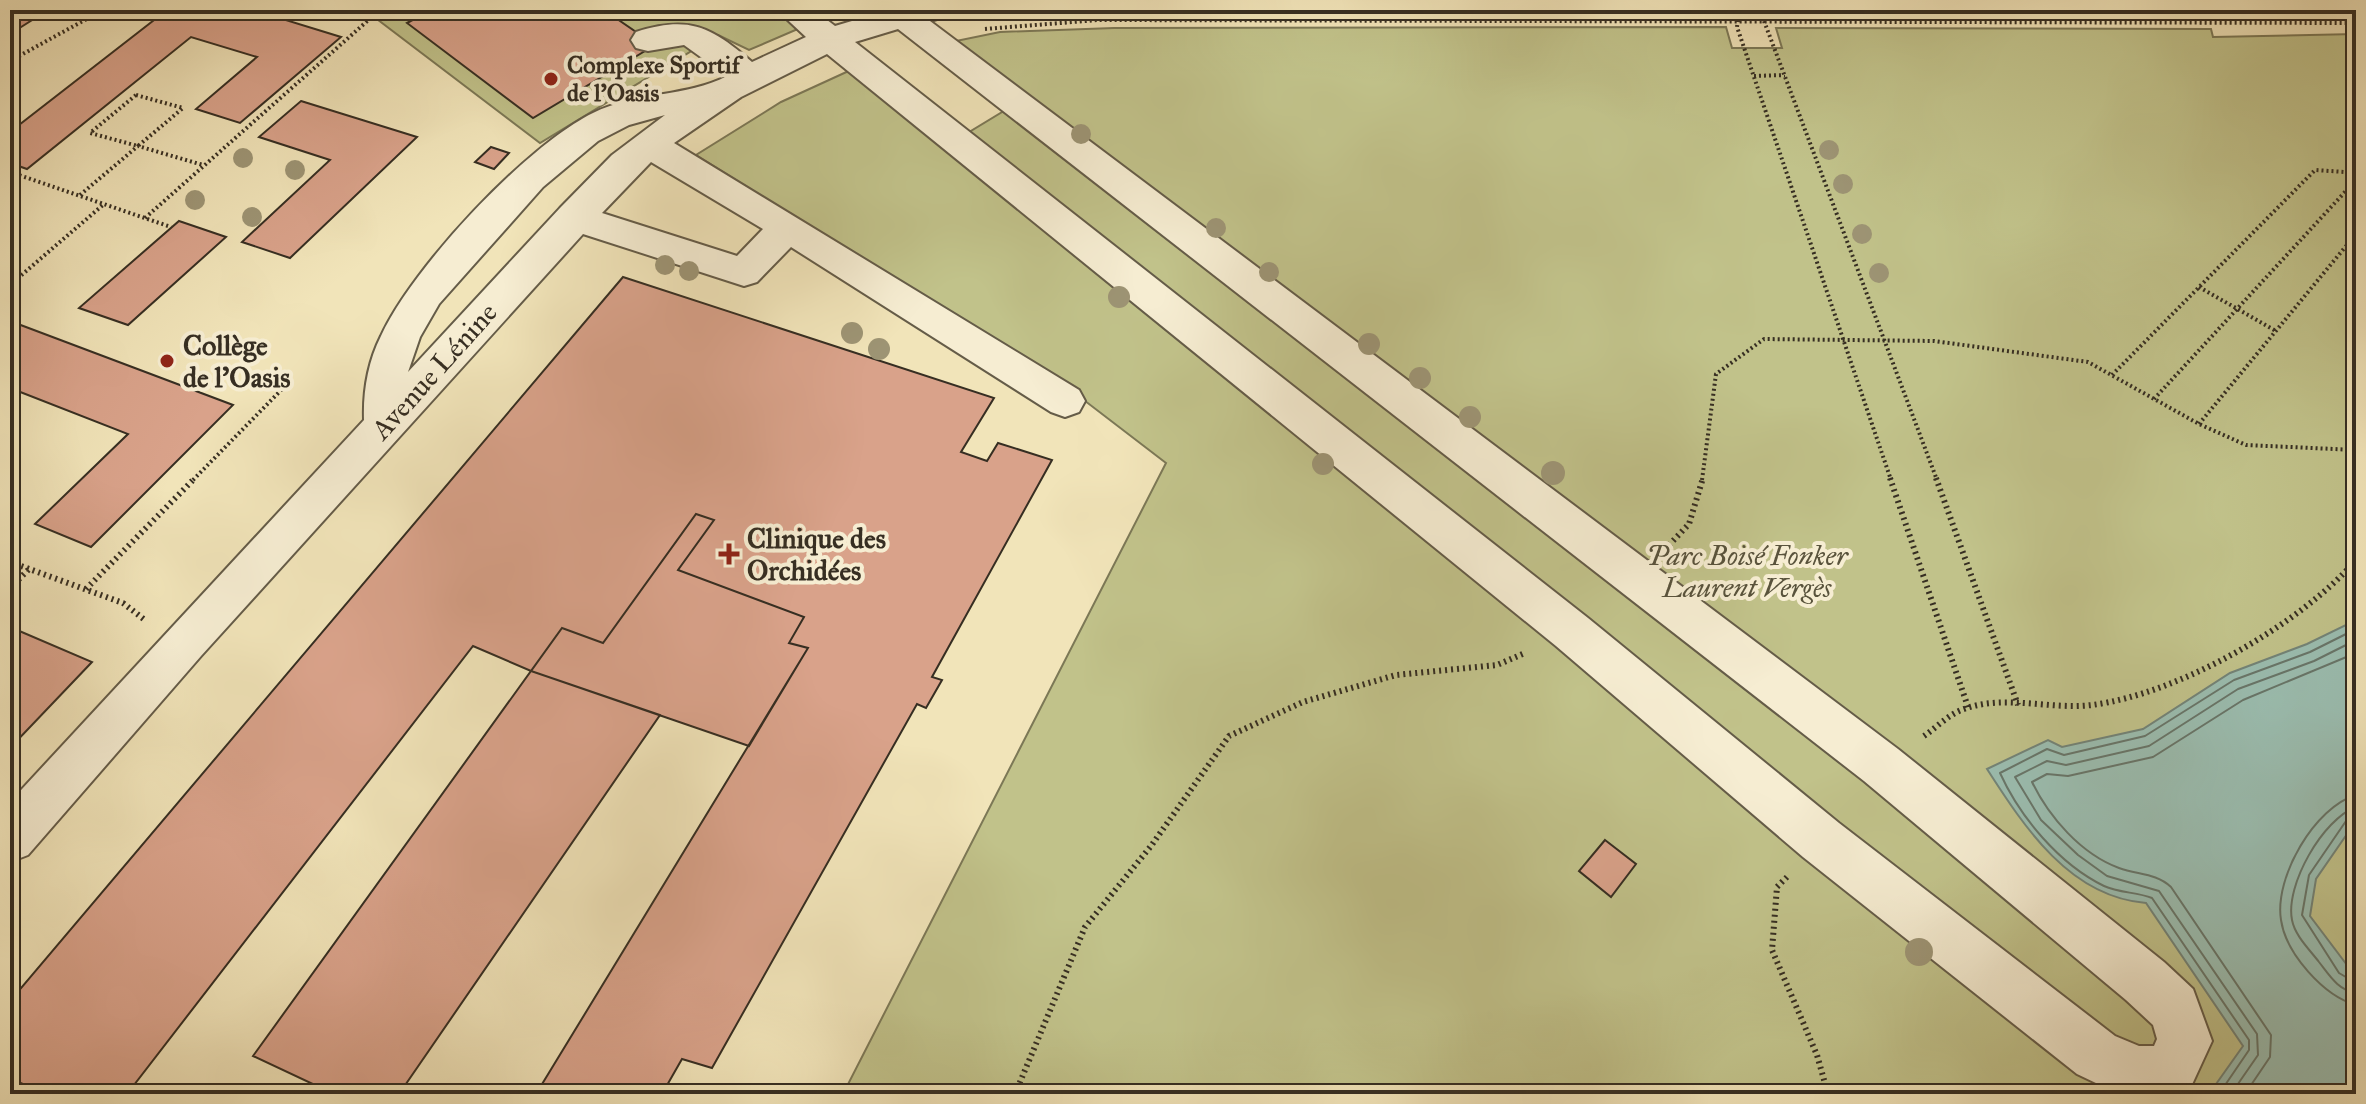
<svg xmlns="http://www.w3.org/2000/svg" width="2366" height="1104" font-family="'IM FELL Great Primer',serif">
<rect width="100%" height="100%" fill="#f1e4b9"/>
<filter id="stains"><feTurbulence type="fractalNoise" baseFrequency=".0025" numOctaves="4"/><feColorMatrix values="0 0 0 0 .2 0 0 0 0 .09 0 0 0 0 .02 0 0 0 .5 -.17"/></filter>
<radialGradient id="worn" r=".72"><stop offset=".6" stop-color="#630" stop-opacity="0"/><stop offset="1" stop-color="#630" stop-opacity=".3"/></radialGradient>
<path fill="#c1c28a" stroke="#7c7856" stroke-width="2" d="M365,10H842L749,50L718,35L540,143Z
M1726,27L1732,48H1782L1776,28L2211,29L2213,37L2356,34V1094H843L1166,463L1076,394L696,155L781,102L853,69L946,146L1022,100L951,42L1000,32L1114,28Z"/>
<path fill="#9bbeb1" stroke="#738478" stroke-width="2" d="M2356,620V821L2316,879L2310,916L2356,977V1094H2209L2243,1046L2146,903C2070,897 2025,828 1987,769L2048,740L2062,747L2143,729L2230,673L2307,644Z"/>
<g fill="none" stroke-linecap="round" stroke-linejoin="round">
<path stroke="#68766a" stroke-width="2" d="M2356,795C2315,807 2274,877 2281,920C2286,954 2324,996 2356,1005
M2356,807C2323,819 2285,885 2292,920C2295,936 2310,950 2319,962C2330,976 2338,990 2356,993
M2356,817L2346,821L2309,875L2302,915L2339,973L2356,983
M2219,1094L2249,1050V1040L2152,898C2137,892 2119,893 2104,886C2059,864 2020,817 2000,773L2047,749L2064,755L2145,736L2234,680L2310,652L2356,629
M2231,1094L2258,1055L2257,1034L2159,891L2107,876L2078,855L2041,820L2015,777L2047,761L2066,765L2149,746L2238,689L2314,661L2356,640
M2245,1094L2270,1057L2271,1035L2171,887C2156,873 2138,875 2119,868C2081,854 2049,817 2032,782L2047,774L2068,776L2153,757L2243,700L2356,653"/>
</g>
<path fill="#d9a28a" stroke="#362e22" stroke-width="2" d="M10,10H48L10,34Z
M167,10H253L341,37L240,123L196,109L257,57L191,37L27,169L10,163V132Z
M431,10H604L655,45L533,118L407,23Z
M301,101L417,137L290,258L242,242L330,160L259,137Z
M491,147L509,153L494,169L475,162Z
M179,221L226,237L128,325L79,308Z
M623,277L994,398L961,452L987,461L998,443L1052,460L932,677L942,680L926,708L917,704L712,1068L682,1059L662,1094H536L808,648L789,643L804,617L678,570L714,520L696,514L603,643L562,628L531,671L473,646L127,1094H44L10,1078V1001Z
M10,321L233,405L91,547L35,524L128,434L10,388Z
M696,514L714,520L678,570L804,617L789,643L808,648L749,746L531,671L562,628L603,643Z
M10,627L92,662L10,748Z
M531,671L660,715L399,1094H334L253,1056Z
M1605,840L1636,864L1611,897L1579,871Z"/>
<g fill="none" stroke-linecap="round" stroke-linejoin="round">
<g stroke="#655c48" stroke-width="4">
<path id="minor" d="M777,10H814L835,26L879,13L878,10H940L937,19L930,21L1898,749L2164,962L2193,989L2212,1041L2189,1091L2119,1094L2077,1074L1803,857L1556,646L827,54L741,97L674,143L1079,390L1085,401L1079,412L1065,417L1051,412L791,247L757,282L744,286L583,234L201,656L28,855L10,862V802L364,420C363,391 368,362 381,336C412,268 526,146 593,113C635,92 687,97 727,76L684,45L648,51L636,48L631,40L636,32C690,15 711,27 752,62L806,37ZM898,29L1864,781L2126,1000L2153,1025L2157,1039L2154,1046H2139L2115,1036L1839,823L1588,618L855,42ZM665,115L612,155L560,208L408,372L420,337L439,304L543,187L598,141L629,125ZM651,162L763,229L737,256L602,213Z"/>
</g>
<path stroke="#362e22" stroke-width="4" stroke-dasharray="2 3" stroke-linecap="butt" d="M1739,10L1737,27L1891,480
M1764,21L1937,480
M985,29L1098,20L2356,23
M10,61L103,10
M1754,76L1785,75
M136,95L183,108L138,146L90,133Z
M10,172L171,227
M80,195L138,146L203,165
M145,218L373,16L385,10
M10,285L104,204
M2199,287L2276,331
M2112,375L2315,170L2345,172L2356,178
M2154,399L2356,180
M2199,424L2356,234
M193,480L289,382
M1702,480L1716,374L1764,339L1934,341L2088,362L2199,424L2246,445L2356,450"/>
<path stroke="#362e22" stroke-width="6" stroke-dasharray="2 4" stroke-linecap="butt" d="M1890,478L1968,707
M1936,478L2018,705
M1669,545L1689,524L1703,478
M10,562L123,603L145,620
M10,588L29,569
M86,589L195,478
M1924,736C1937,727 1949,714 1964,709C2004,694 2051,710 2092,705C2178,694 2300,625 2356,560
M1787,877L1777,887L1772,950L1817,1055L1828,1094
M1015,1094L1085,927L1151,846L1229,736L1303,702L1396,675L1497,665L1525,653"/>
<use href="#minor" fill="#f6edd2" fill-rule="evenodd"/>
</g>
<g fill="#9d9474">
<circle cx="1081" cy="134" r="10"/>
<circle cx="1829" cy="150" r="10"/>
<circle cx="243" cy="158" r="10"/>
<circle cx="295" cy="170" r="10"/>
<circle cx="1843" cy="184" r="10"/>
<circle cx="195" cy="200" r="10"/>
<circle cx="252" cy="217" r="10"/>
<circle cx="1216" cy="228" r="10"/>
<circle cx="1862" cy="234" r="10"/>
<circle cx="665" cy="265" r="10"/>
<circle cx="689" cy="271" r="10"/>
<circle cx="1269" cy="272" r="10"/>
<circle cx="1879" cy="273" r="10"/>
<circle cx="1119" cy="297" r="11"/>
<circle cx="852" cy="333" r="11"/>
<circle cx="1369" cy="344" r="11"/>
<circle cx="879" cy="349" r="11"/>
<circle cx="1420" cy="378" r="11"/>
<circle cx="1470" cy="417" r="11"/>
<circle cx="1323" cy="464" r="11"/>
<circle cx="1553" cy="473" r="12"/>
<circle cx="1919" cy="952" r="14"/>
</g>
<g fill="#8f2418" stroke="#f6edd2" stroke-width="3">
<circle cx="551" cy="79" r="8"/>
<circle cx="167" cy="361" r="8"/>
<path d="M725 542h8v8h8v8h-8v8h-8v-8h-8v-8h8z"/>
</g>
<g text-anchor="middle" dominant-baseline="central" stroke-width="8" stroke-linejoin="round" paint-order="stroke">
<g font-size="24" font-weight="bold" fill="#362e22" stroke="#f6edd2" text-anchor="start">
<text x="567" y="65">Complexe Sportif<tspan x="567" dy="28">de l'Oasis</tspan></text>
</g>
<g font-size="28" font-weight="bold" fill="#362e22" stroke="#f6edd2" text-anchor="start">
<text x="183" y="345">Collège<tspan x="183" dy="32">de l'Oasis</tspan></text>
<text x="747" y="538">Clinique des<tspan x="747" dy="32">Orchidées</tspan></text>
</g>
<g font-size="28" fill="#362e22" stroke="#f6edd2">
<text transform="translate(434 371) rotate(-48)">Avenue Lénine</text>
</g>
<g font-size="28" font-style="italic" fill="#59533c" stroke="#f6edd2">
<text x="1747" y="555">Parc Boisé Fonker<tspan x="1747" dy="32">Laurent Vergès</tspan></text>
</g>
</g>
<rect width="2366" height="1104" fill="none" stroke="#f1e4b9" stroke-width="40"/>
<rect x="12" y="12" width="2342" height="1080" fill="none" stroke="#362e22" stroke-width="4"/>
<rect x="20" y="20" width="2326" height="1064" fill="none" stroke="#362e22" stroke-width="2"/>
<rect width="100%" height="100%" filter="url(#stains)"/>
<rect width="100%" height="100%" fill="url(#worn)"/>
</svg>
